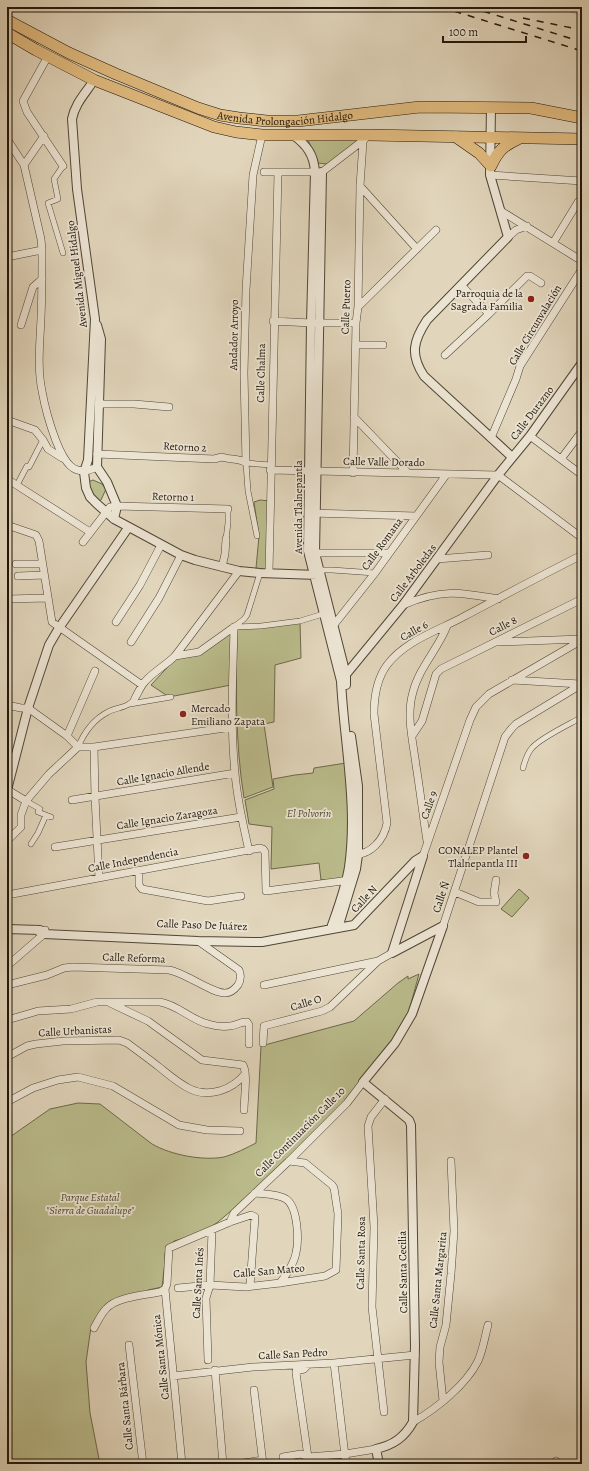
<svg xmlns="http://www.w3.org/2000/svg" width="589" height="1471" font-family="Alegreya,serif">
<rect width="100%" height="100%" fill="#e1d5bb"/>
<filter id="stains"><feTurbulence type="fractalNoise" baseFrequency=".005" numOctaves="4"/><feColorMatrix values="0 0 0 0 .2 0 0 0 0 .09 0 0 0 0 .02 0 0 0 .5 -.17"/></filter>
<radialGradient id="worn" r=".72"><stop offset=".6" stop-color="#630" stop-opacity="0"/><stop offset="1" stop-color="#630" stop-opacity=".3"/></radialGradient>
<path fill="#babb8b" stroke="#6c684b" d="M308,140H362L327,164L318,163Z
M93,480L102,484L106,489L101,500L98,501L88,490V482Z
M260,500L270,501L267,570L256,568L259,536L254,502Z
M300,623L301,658L275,665L274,722L264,724L273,787L244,798C235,742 236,685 237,629Z
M232,631L231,685L169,697L151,685L176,658L200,653Z
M346,763L350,832L347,879L321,880L319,863L271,869L272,827L249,824L245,800L274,789L273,779L295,775L313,773L314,768Z
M519,889L529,898L512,917L501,909Z
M419,974L409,1011L376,1066L332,1115L273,1175L218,1222L202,1233L174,1241L165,1253V1262L162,1287L148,1290L139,1296L111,1303L91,1327L86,1362L90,1413L100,1464H7V1139L50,1109L78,1103L100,1104L152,1144C171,1155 203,1161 224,1157C235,1154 246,1148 256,1143L261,1046L354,1021L398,983L408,976V979Z"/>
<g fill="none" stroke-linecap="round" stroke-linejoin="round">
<g stroke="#504637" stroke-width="6">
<path id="pedestrian" d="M63,166L54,179L58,199L48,203L63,253
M17,485L27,466L29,467L43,440
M257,536L248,491L246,463L271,465
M226,539L228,523V509
M321,574V570H332L375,573
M235,626L244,619L247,615L260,573
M234,627L261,626L300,621L323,614
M130,704L171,697
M78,747C84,733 94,719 108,712C117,707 129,708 135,698
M523,768C525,761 527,753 532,748C540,738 570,724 582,717
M26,801L40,809L38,812L51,817
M31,844L38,833L46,815"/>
</g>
<g stroke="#504637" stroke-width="8">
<path id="minor" d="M567,7L582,11
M48,56L23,101L27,112L63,166
M7,139L24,165L41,239L42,250C42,273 42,295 41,318C40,342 37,367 42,391C45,408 50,425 56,441C64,461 73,479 97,467
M24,165L44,136
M264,172H322L365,139
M490,175L582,181
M360,186L417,249
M501,211L582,261
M508,237L516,230L527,226
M553,243L578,202
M7,257L42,250
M461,285L489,314
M358,307L436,230
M273,321L311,323H356
M21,325L33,287L42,279
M356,345H383
M445,355L489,314L527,276H530L541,283
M98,404H134L169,407
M354,417L407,472
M7,420L35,430L43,440L48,449L62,458
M530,436L582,475
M491,438L516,379L520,366L582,269
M97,454L214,459L222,457C230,460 240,458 246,463
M561,459L582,431
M246,463L244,373L246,290L253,175L262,135
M270,470L498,475L582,538
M353,473L356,323L358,307L360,186L363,142
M7,479L90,532
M311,513L416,516
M7,525L36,535L39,541L52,622L142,685
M83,542L110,507L117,506L228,509
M315,553H388
M437,559L488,555
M16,564H42
M222,567L225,554L226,539
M269,572L278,173
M18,576L44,575
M7,599L48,598
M403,605C441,589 458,592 498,599
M116,622L140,585L161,545
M333,626L375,573L446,475
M234,627C233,675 230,724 235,773C237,799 243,825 249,851
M131,642L159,598L181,555
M498,642L581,639
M175,656L199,652L234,627
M512,680L580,684
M135,698C138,693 140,688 143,684C151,673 165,666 175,656L239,571
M7,705L21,708H28L67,736L78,747H94L232,727
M67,736L95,671
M412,736L422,721L436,674L441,669L582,599
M94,747L95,797L99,878
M72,800L235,773
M7,809L8,790L26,801
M7,841L21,827V815L26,801L49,774L78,747
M427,841C423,816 420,790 416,765C413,742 406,715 413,692C419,668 438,649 447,626
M55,847L241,817
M353,854C370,856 384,840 387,823L374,714C374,697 376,680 387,665C405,641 437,631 463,617C503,596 542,575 582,555
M423,856L470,720L476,707L489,694L582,640
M139,870V885L142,889L208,901L241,896
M455,892L479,902H496L494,893L496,880
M7,895L260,848L263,849L265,852L266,891L350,880
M443,926L505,737L512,728L516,724L582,684
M7,966L44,934L45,930
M7,985L47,975L64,968L73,967L169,970C186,973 211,993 225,993C230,993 235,989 238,985C241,980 241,975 239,970L198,941
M264,985L378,961L392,953
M110,1003L148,1021L202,1060L243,1065C248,1073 244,1099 244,1110
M7,1020L38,1011L71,1009L97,1002H160C178,1005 191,1020 208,1024C215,1026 223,1027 230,1026C236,1026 241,1021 247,1022L249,1025V1044
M263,1043L264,1026L322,1011L330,1007L378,961
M7,1057L27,1046L36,1044L63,1041L119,1040L127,1043C138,1051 149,1059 159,1067C169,1075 178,1083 190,1089C209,1098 232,1090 245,1074
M7,1102L33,1088L58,1080L78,1077L113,1086L179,1125L207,1130L240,1131
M255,1193C264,1194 278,1194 286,1199C298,1207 299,1240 296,1253C294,1263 287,1274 280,1283
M230,1222L234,1213L289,1161L347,1103L363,1082
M178,1288L210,1285L246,1287L280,1283L325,1276L336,1270L338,1214L334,1188L332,1185L305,1163L289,1161
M94,1328C98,1321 101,1314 106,1309C116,1297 145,1295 160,1292L165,1289
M129,1345L143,1464
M208,1360L206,1298L210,1285L212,1231
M334,1363L346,1464
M307,1366L304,1369L296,1371V1373L308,1457
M215,1370L223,1464
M173,1376L253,1367L334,1363L415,1355
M254,1390L263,1464
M443,1401L439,1362L440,1347L446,1325L451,1274L454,1231L451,1161
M384,1412L372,1307L374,1227L368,1126L371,1117L385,1099
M413,1422C436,1409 466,1385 478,1361C483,1350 485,1336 488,1325
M283,1457L301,1454L308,1457L345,1454L376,1449
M556,1461L560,1464
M182,1464L165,1289L167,1284L169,1248L230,1222L251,1215L255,1217L250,1286
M237,1464L263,1460"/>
</g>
<g stroke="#504637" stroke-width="10">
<path id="tertiary" d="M94,80C86,93 75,103 72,119L77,189L95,319L88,460L84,472L86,488L90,497L97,504L114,519L181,555L195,560L239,571L260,573L318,575
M491,107L490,175L508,237L427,320C413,341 410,355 424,376L512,457
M293,135C307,145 314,155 315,172L311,323L308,551L341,681C344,742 358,805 349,867C346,887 338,908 331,928
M322,172L315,553L346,675V685
M97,325L101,339L97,467L107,482L117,506L114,519
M343,678L403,605L498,475L530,436L582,363
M7,790L28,708L49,645L59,628L128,528
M338,928L356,869L358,855V786L351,736
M7,929L40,930
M36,930L44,934L198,941L253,942H262L354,925L415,861L423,856
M392,953L423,856
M392,953L443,926
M379,1464L376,1449C393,1445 404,1438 413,1422L415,1346L411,1125L409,1120L363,1082L395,1043L412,1014L443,926"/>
</g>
<g stroke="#1f160b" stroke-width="12">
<g id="trunk">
<path id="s1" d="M7,20L69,53L116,74L198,108L220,115L239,118L267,121H298L420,107L531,108L582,118"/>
<path d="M7,33L36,50L94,80L214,127L236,132L262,135H369L582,139"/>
<path d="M456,137L479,153L491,166C498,151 503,146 518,139"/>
</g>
</g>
<use href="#pedestrian" stroke="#ece4d3" stroke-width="5"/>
<use href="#minor" stroke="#ece4d3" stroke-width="7"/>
<use href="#tertiary" stroke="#ece4d3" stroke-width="8"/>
<use href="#trunk" stroke="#e0ba7e" stroke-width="11"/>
<path stroke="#1f160b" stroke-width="1.5" stroke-dasharray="7 7" stroke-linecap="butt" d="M441,7L582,51
M470,7L582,42
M523,18L582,30"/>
</g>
<g fill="#8f2418" stroke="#ece4d3" stroke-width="1.5">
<circle cx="531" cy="299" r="4"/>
<circle cx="183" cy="714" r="4"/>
<circle cx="526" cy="856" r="4"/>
</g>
<g text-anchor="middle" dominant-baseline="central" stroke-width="3.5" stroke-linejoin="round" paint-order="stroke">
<g font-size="11" fill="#1f160b" stroke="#ece4d3">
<text stroke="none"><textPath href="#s1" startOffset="299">Avenida Prolongación Hidalgo</textPath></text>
<text transform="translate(77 274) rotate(-97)">Avenida Miguel Hidalgo</text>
<text transform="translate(346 307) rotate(-88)">Calle Puerto</text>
<text transform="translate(535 325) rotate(-59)">Calle Circunvalación</text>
<text transform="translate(234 335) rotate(-89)">Andador Arroyo</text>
<text transform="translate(261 373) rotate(-89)">Calle Chalma</text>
<text transform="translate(532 413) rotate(-53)">Calle Durazno</text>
<text transform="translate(185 447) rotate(3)">Retorno 2</text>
<text transform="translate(384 462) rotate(1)">Calle Valle Dorado</text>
<text transform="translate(173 497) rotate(2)">Retorno 1</text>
<text transform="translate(298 507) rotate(-90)">Avenida Tlalnepantla</text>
<text transform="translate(382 544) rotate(-54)">Calle Romana</text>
<text transform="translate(413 573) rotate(-53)">Calle Arboledas</text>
<text transform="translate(503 626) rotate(-27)">Calle 8</text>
<text transform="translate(414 631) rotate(-29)">Calle 6</text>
<text transform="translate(163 774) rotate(-10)">Calle Ignacio Allende</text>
<text transform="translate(429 805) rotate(-71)">Calle 9</text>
<text transform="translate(167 818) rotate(-9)">Calle Ignacio Zaragoza</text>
<text transform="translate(133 860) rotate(-11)">Calle Independencia</text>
<text transform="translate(441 897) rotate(-72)">Calle Ñ</text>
<text transform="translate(364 899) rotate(-47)">Calle N</text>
<text transform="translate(202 925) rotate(2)">Calle Paso De Juárez</text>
<text transform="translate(134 958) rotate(2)">Calle Reforma</text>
<text transform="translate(306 1003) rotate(-17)">Calle O</text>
<text transform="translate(75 1031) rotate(-3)">Calle Urbanistas</text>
<text transform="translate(300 1132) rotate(-45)">Calle Continuación Calle 10</text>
<text transform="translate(361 1253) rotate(-89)">Calle Santa Rosa</text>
<text transform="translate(269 1271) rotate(-5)">Calle San Mateo</text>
<text transform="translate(403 1272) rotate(-91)">Calle Santa Cecilia</text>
<text transform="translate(438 1280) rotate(-84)">Calle Santa Margarita</text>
<text transform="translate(198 1283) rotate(-87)">Calle Santa Inés</text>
<text transform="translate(293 1354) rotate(-3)">Calle San Pedro</text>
<text transform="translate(161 1357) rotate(-96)">Calle Santa Mónica</text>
<text transform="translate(125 1406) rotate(-96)">Calle Santa Bárbara</text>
</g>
<g font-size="11" fill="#1f160b" stroke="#ece4d3" text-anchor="end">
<text x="523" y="293">Parroquia de la<tspan x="523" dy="13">Sagrada Familia</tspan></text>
<text x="191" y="708" text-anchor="start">Mercado<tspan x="191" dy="13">Emiliano Zapata</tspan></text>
<text x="518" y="850">CONALEP Plantel<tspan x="518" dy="13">Tlalnepantla III</tspan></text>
</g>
<g font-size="11" font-style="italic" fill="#4e4831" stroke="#ece4d3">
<text x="309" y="813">El Polvorín</text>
<text x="90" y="1197">Parque Estatal<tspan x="90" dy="13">"Sierra de Guadalupe"</tspan></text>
</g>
</g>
<rect width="589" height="1471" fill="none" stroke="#e1d5bb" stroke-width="24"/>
<rect x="8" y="8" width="573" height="1455" fill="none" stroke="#1f160b" stroke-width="2"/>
<rect x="12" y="12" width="565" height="1447" fill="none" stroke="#1f160b"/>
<path d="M443 36v6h83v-6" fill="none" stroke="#1f160b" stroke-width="2"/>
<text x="449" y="36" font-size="12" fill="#1f160b" stroke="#ece4d3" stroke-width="3" paint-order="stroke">100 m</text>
<rect width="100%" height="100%" filter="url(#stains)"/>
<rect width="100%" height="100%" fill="url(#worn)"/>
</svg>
